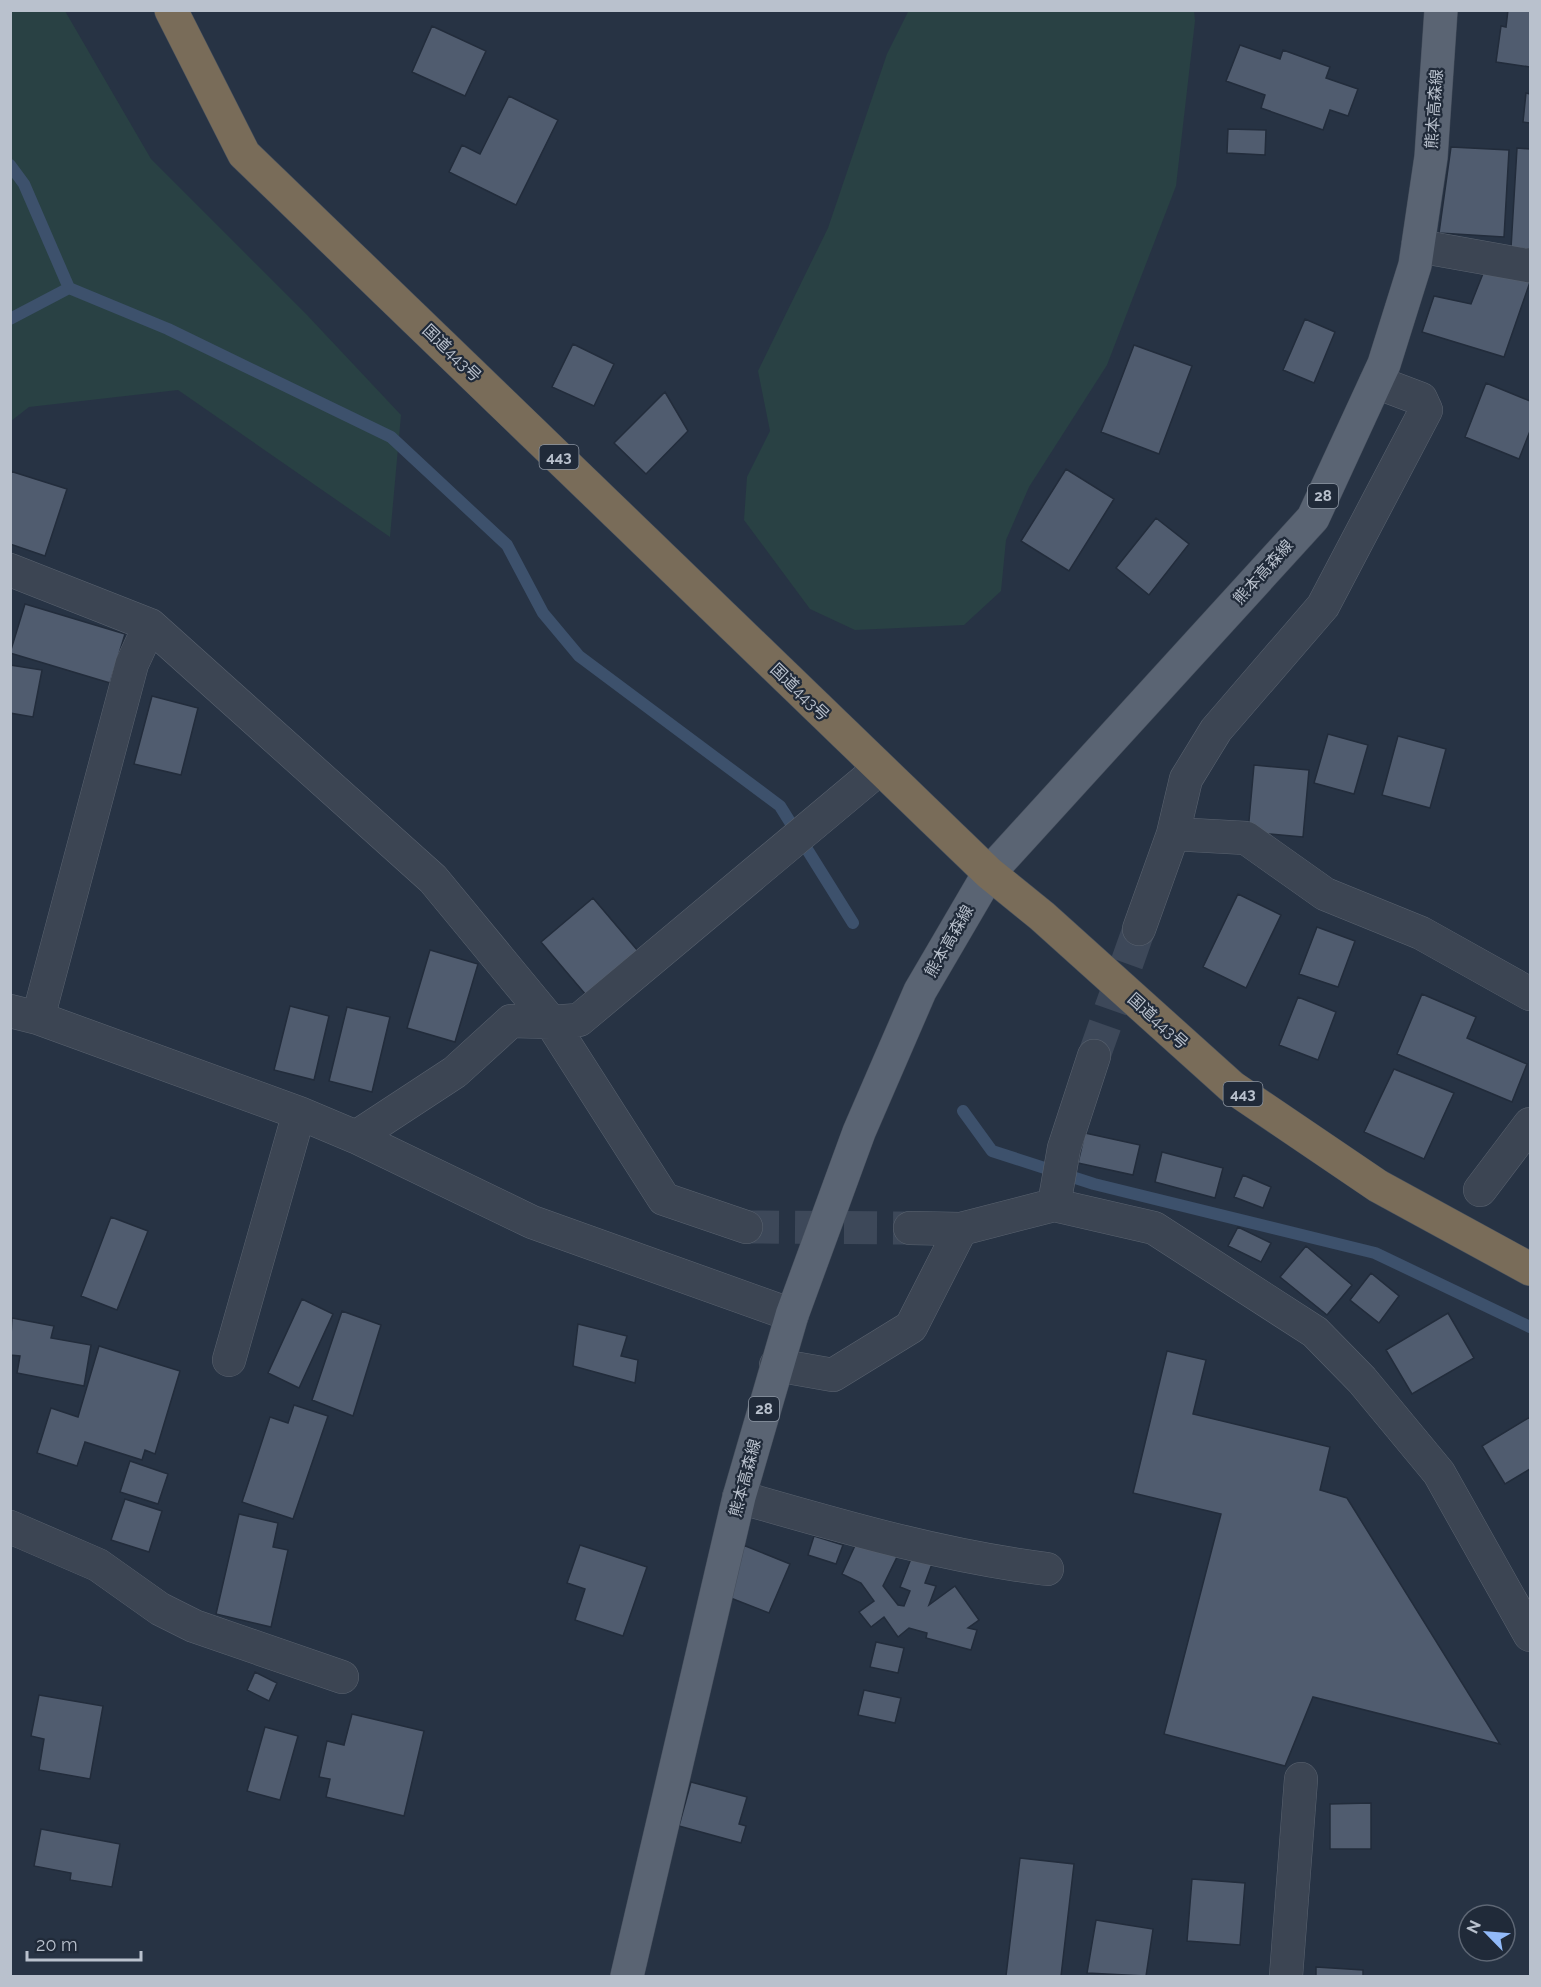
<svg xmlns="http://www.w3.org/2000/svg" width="1541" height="1987" font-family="Raleway,'Noto Sans JP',sans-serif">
<rect width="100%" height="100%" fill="#273344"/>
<path fill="#294144" d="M11,10L65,11L151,159L307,315L401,415L390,537L178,390L29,407L11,421Z
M909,10H1194L1195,21L1176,186L1107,365L1029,487L1006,540L1001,591L964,625L855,630L810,609L744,520L747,477L770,431L758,371L828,228L887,54Z"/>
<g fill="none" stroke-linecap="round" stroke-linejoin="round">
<path stroke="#3d516c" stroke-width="12" d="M10,165L24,184L69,288L168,329L391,437L507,545L543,613L579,656L780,806L853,923
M10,319L69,288
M963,1111L992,1151L1094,1184L1375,1253L1530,1327"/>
</g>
<path fill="#505c6f" stroke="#222c3b" stroke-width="1.5" d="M1508,10H1530V67L1496,62L1501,26L1506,27Z
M432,26L486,51L465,96L412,72Z
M1240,45L1280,59L1283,50L1330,67L1326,78L1358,89L1348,116L1330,110L1323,130L1261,108L1265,95L1226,81Z
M1526,93L1530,94V123L1523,122Z
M509,96L558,120L516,205L449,172L462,145L480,154Z
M1228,129L1266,130L1265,155L1227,153Z
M1451,147L1509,150L1504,237L1439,233Z
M1517,148L1530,149V249L1511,248Z
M1486,266L1530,282L1504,357L1422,332L1434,296L1471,304Z
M1305,319L1335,332L1314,383L1283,370Z
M573,344L614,364L594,406L552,387Z
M1134,345L1192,366L1159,454L1101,432Z
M1486,383L1530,401V431L1519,459L1465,437Z
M665,392L688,431L646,474L614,443Z
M1066,469L1114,499L1069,571L1021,541Z
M10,471L67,489L45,556L10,544Z
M1156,518L1189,544L1149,595L1116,568Z
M25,604L125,634L110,683L10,653Z
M10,665L42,670L33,717L10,713Z
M152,696L198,708L181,775L134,764Z
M1328,734L1368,745L1354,794L1314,783Z
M1398,736L1446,749L1430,808L1382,795Z
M1254,765L1309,770L1303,837L1248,832Z
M1238,894L1281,915L1246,988L1203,967Z
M593,898L638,951L586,995L541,942Z
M1317,927L1355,941L1338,987L1299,974Z
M430,950L478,964L455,1042L407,1028Z
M1422,994L1476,1017L1467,1038L1527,1064L1512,1102L1397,1054Z
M1298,997L1336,1012L1318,1060L1279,1045Z
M290,1006L329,1016L314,1080L274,1070Z
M347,1007L390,1017L372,1092L329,1081Z
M1394,1069L1454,1093L1424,1159L1364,1132Z
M1085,1133L1140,1145L1133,1175L1078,1163Z
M1162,1152L1223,1168L1215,1198L1155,1182Z
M1243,1175L1271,1187L1263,1208L1234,1197Z
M111,1217L148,1231L117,1310L81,1296Z
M1238,1227L1271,1243L1261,1262L1228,1246Z
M1306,1246L1352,1285L1327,1315L1280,1277Z
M1371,1273L1399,1296L1379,1323L1350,1300Z
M302,1299L333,1314L299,1388L268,1373Z
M342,1311L381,1325L353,1416L312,1400Z
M1448,1313L1474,1358L1412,1394L1386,1350Z
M12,1318L54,1326L51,1338L91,1345L84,1386L17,1373L20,1356L10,1355Z
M578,1324L627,1336L621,1356L638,1360L635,1383L573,1366Z
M99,1346L180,1371L155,1454L145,1450L142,1460L85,1442L77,1466L37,1453L51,1408L78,1417Z
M1167,1351L1206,1360L1193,1414L1330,1447L1320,1490L1347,1498L1500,1744L1313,1697L1285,1766L1164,1734L1221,1514L1133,1493Z
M294,1405L328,1416L293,1519L242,1502L270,1417L288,1423Z
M1530,1417V1469L1505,1484L1482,1446Z
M130,1461L168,1474L158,1504L120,1492Z
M125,1499L162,1511L149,1552L111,1540Z
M239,1514L278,1523L273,1547L288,1550L271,1627L216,1614Z
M814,1536L843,1545L836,1564L808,1555Z
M858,1539L897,1557L883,1586L898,1605L904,1606L910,1591L900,1587L912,1556L932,1564L925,1583L936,1586L929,1605L955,1586L979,1620L968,1628L977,1630L971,1650L926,1638L927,1633L909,1628L898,1637L884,1617L871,1627L859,1612L874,1601L861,1583L842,1574Z
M580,1545L647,1567L623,1636L575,1620L585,1589L567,1583Z
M743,1545L790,1564L769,1613L723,1595Z
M876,1642L904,1648L898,1673L870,1667Z
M255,1672L277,1683L269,1701L247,1690Z
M864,1690L901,1698L895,1723L858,1715Z
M39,1695L103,1706L90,1779L39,1770L44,1739L31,1736Z
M352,1714L424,1731L404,1816L326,1797L330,1779L319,1777L327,1741L344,1745Z
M265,1727L298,1736L280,1800L247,1791Z
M691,1782L747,1797L739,1824L746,1826L741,1843L679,1826Z
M1371,1803V1849H1330V1804Z
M41,1829L120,1844L112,1887L70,1880L71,1873L34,1866Z
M1020,1858L1074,1864L1061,1976H1006Z
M1192,1879L1245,1883L1240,1945L1187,1941Z
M1096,1920L1153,1929L1146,1976L1087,1973Z
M1316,1967L1363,1970V1976H1316Z"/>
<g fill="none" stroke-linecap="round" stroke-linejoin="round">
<path stroke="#3d4859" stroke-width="33" stroke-dasharray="33 16" stroke-linecap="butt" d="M1094,1056L1139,929
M746,1227L910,1228"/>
<g stroke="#5a6370" stroke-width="34">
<path id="minor" d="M1418,246L1530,266
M10,570L150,625L433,879L551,1022L664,1199L746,1227
M1173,834L1246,838L1325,894L1421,933L1530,994
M1139,929L1173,834L1186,779L1216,730L1323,606L1426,410L1421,399L1376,382
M10,1011L38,1018L299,1113L356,1137L455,1072L511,1021L551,1022L579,1020L879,769
M38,1018L132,664L150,625
M356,1137L532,1222L792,1315
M1480,1190L1530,1124
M1054,1205L1154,1228L1315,1332L1362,1380L1439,1473L1530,1635
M910,1228L961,1229L1054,1205L1064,1148L1094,1056
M229,1360L299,1113
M776,1365L833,1375L911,1327L961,1229
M739,1497C840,1526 942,1556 1047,1569
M10,1527L98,1565L160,1609L194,1626L342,1677
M1286,1976L1301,1779"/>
</g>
<g stroke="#454e5c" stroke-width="34">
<path id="major" d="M627,1976L739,1497L792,1315L859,1132L920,991L989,873L1313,518L1384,364L1415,265L1431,157L1441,10"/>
</g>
<g stroke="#46505e" stroke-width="34">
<path id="highway" d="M171,10L244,154L989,873L1042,916L1232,1087L1378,1186L1530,1269"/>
</g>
<use href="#minor" stroke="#3c4553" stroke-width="33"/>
<use href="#major" stroke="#5a6473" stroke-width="33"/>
<use href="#highway" stroke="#796c59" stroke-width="33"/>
</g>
<g text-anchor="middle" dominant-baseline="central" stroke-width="4.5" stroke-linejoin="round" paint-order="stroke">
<g fill="#202a39" stroke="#8b94a1" stroke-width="1.5">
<rect x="539.5" y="445" width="39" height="24" rx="4.5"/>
<rect x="1308" y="484" width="30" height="24" rx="4.5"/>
<rect x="1223.5" y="1082" width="39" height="24" rx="4.5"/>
<rect x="749" y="1397" width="30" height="24" rx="4.5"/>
</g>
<g font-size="15" font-weight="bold" fill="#b9c1cd">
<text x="559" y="457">443</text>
<text x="1323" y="496">28</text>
<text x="1243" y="1094">443</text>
<text x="764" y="1409">28</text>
</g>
<g font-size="16" fill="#b9c1cd" stroke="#202a39">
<text transform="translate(1434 109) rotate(-86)">熊本高森線</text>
<text transform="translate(452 353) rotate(44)">国道443号</text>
<text transform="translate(1263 572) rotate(-48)">熊本高森線</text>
<text transform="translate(800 692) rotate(44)">国道443号</text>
<text transform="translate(949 941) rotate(-60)">熊本高森線</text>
<text transform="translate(1158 1021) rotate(42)">国道443号</text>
<text transform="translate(745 1478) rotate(-75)">熊本高森線</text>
</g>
</g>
<rect width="1541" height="1987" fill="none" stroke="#b9c1cd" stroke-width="24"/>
<g transform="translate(1487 1933) rotate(295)"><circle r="28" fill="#202a39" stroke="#5d6674" stroke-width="1.5"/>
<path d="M0-4.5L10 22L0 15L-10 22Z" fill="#92baf9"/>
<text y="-9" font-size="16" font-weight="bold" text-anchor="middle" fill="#b9c1cd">N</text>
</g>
<path d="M27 1951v9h114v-9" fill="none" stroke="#b9c1cd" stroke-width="3"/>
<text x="36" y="1951" font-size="18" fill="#b9c1cd" stroke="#202a39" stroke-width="4.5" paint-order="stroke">20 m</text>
</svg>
